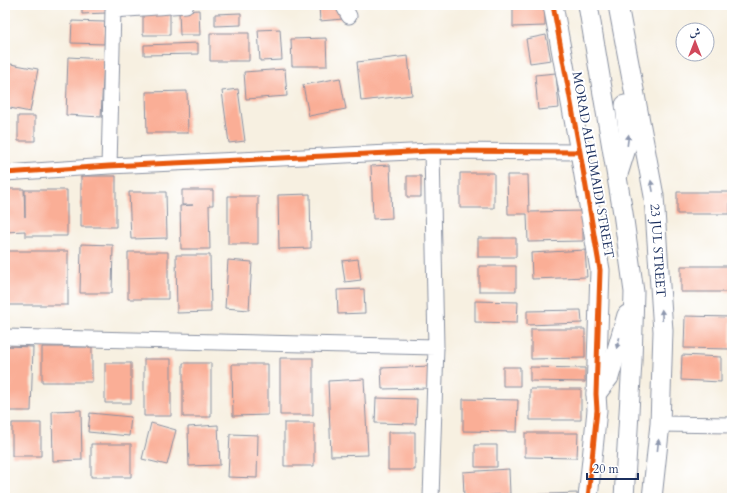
<svg xmlns="http://www.w3.org/2000/svg" width="737" height="503" font-family="Cardo,Amiri,serif">
<rect width="100%" height="100%" fill="#fff"/>
<filter id="ink" filterUnits="userSpaceOnUse"><feTurbulence type="fractalNoise" baseFrequency=".025" numOctaves="2"/><feDisplacementMap in="SourceGraphic" scale="8" xChannelSelector="R" yChannelSelector="G"/><feConvolveMatrix kernelMatrix="1 2 1 2 8 2 1 2 1" color-interpolation-filters="sRGB"/></filter>
<filter id="wash" filterUnits="userSpaceOnUse"><feTurbulence type="fractalNoise" baseFrequency=".012" numOctaves="4" result="noise"/><feDisplacementMap in="SourceGraphic" scale="16" xChannelSelector="R" yChannelSelector="G"/><feGaussianBlur stdDeviation="0.9" result="paint"/><feColorMatrix in="noise" values="0 0 0 0 0 0 0 0 0 0 0 0 0 0 0 0 0 1.4 0 .05"/><feComposite in="paint" operator="in"/></filter>
<g filter="url(#wash)">
<rect width="100%" height="100%" fill="#f7f0e1"/>
<g id="blocks">
<path fill="#faae96" d="M82,5H106V13L82,14Z
M319,5H342L343,19L320,21Z
M513,5H545V26L513,27Z
M143,9H170V35H143Z
M199,10L200,35H180L179,11Z
M241,13V25L215,26V14Z
M72,21L105,22L104,44L71,43Z
M280,29L282,60L260,61L258,30Z
M210,33H249V61H210Z
M546,35L551,60L530,63L526,39Z
M326,38L327,66H292L291,39Z
M198,43V54L144,55V45Z
M408,56L412,95L361,101L357,62Z
M68,57L104,59L101,117L66,115Z
M5,63L38,69L30,112L5,107Z
M285,69L287,96L246,99L244,72Z
M556,73L559,108L538,110L535,75Z
M340,78L346,109L309,116L303,85Z
M238,89L245,141L229,143L222,91Z
M187,91L188,133H147L146,92Z
M18,116H35V141H18Z
M390,165L392,218L373,219L371,166Z
M460,173H494V208H460Z
M507,175H528L529,212L583,211V241L528,242L527,214H508Z
M81,176H116V227H81Z
M407,176H421V197H407Z
M5,189H24L25,217V190H67V236H25V231L5,232Z
M182,190H213V205H209L210,249H181L180,206L193,205H182Z
M129,192H166L167,238L131,239Z
M677,192H730V214H677Z
M310,194L311,248L279,249L278,195Z
M228,196H258V244H228Z
M478,238H516V257H478Z
M81,244L113,245L112,293H80Z
M585,250L587,277L532,279L531,253Z
M5,251H68V305H5Z
M128,252H168V299H128Z
M176,255H210L211,312L177,313Z
M358,259L361,280L345,282L342,261Z
M228,260L252,262L249,310L225,308Z
M479,266H516V291H479Z
M681,266H732V292H681Z
M364,289L365,313L338,314L337,290Z
M475,301L518,302L517,323L475,322Z
M581,310L582,323L527,325V311Z
M685,316L731,317L730,349L684,348Z
M531,329H585V358L531,359Z
M5,346L33,347L31,411H5Z
M42,347H92V382H42Z
M730,351H732V396H729Z
M682,355L721,357V382L681,380Z
M280,358H313V415H280Z
M144,359H171V416H144Z
M105,363H131V403H105Z
M183,363H211V417H183Z
M232,364H268V415L233,416Z
M431,366V388L382,389L381,368Z
M503,367H520V386H503Z
M530,367L585,368V382L530,381Z
M364,379L368,455L331,456L328,381Z
M530,389H581V420H530Z
M376,398L417,399L416,424L375,423Z
M463,399L518,400L517,432L463,431Z
M81,410L82,460L53,461L52,411Z
M90,413L131,417L129,436L88,432Z
M12,423H41V456H12Z
M151,423L176,430L167,465L142,459Z
M284,423H314V466H284Z
M218,425L220,465L189,466L188,427Z
M388,432H415V470H388Z
M525,433H578L577,458L525,457Z
M230,434L258,435L257,478L228,477Z
M91,444H131V477H91Z
M475,445H497V467H475Z
M509,469L510,494L464,497L463,472Z
M577,493V498H520V495Z"/>
</g>
</g>
<g filter="url(#ink)">
<use href="#blocks" fill-opacity="0" stroke="#8990a0" stroke-width="1"/>
<g fill="none" stroke-linecap="round" stroke-linejoin="round">
<g stroke="#8990a0" stroke-width="17">
<path id="minor" d="M343,5L349,16
M109,166L113,10L186,5
M5,173L109,166L432,151L580,152
M5,337L436,347
M660,424L732,425
M431,498L436,347L432,151"/>
</g>
<g stroke="#8990a0" stroke-width="21">
<g id="tertiary">
<path d="M553,5L580,152L600,270L596,394L597,410L588,498"/>
<path d="M588,5L623,213L634,292L632,361L624,498"/>
<path id="s1" d="M618,5L654,196L663,331L660,424L652,498"/>
<path d="M618,174L629,139L625,105"/>
<path d="M596,394L609,377L627,315"/>
</g>
</g>
<use href="#minor" stroke="#fff" stroke-width="15"/>
<use href="#tertiary" stroke="#fff" stroke-width="19"/>
<g stroke="#fff" stroke-width="8">
<path id="cycleway" d="M553,5L580,152L600,270L596,394L597,410L588,498
M5,173L109,166L432,151L580,152"/>
</g>
<use href="#cycleway" stroke="#e8590c" stroke-width="5"/>
</g>
<defs><path id="oneway-solid" d="M-6-.8H1V-3.2L6.5 0L1 3.2V.8H-6Z"/></defs>
<g fill="#8d97ae">
<use href="#oneway-solid" transform="translate(628 140) rotate(-83)"/>
<use href="#oneway-solid" transform="translate(652 186) rotate(-101)"/>
<use href="#oneway-solid" transform="translate(662 315) rotate(-93)"/>
<use href="#oneway-solid" transform="translate(618 343) rotate(106)"/>
<use href="#oneway-solid" transform="translate(658 445) rotate(-84)"/>
</g>
</g>
<g text-anchor="middle" dominant-baseline="central" stroke-width="4" stroke-linejoin="round" paint-order="stroke">
<g font-size="13" fill="#1b2f5e" stroke="#fff">
<text transform="translate(593 165) rotate(80)">MORAD ALHUMAIDI STREET</text>
<text stroke="none"><textPath href="#s1" startOffset="249">23 JUL STREET</textPath></text>
</g>
</g>
<rect width="737" height="503" fill="none" stroke="#fff" stroke-width="20"/>
<g transform="translate(695 42)"><circle r="19" fill="#ffffff" stroke="#a4acbf"/>
<path d="M0-3L7 15L0 10L-7 15Z" fill="#d1495b"/>
<text y="-6" font-size="11" font-weight="bold" text-anchor="middle" fill="#1b2f5e">ش</text>
</g>
<path d="M587 473v6h51v-6" fill="none" stroke="#1b2f5e" stroke-width="2"/>
<text x="593" y="473" font-size="12" fill="#1b2f5e" stroke="#ffffff" stroke-width="3" paint-order="stroke">20 m</text>
</svg>
